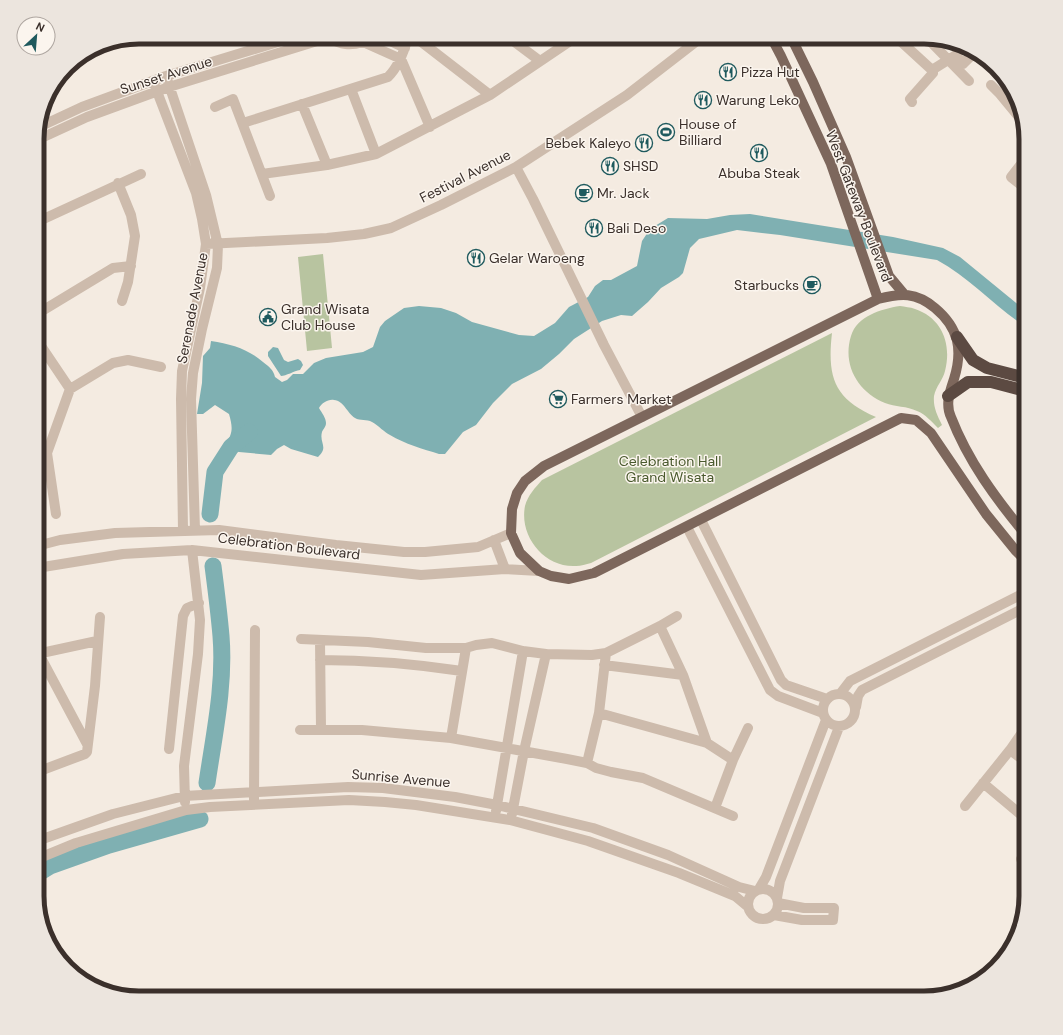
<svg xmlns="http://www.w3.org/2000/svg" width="1063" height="1035" font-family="'DM Sans',sans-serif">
<rect width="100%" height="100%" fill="#f4ebe1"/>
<path fill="#b8c4a0" d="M323,254L332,348L307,351L298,257Z
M900,306C905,307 910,307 915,309C942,318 952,344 945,371C943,380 936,386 934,396C933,407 937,415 942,425L938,428C932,422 925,414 917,411C907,406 895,407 885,403C858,392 842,365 851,336C857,316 881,309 900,306Z
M832,333C827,377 834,399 876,417L591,563C586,564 581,566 576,566C544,568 519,536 525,506C528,495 535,488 542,480Z"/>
<path fill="#7fb0b2" d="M750,214L893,237L943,248L960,257L1026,311V327C995,307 970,278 937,260L780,235L737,230L699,239L690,248L683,273L679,277L661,288L648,302L632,316L621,315L602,321L574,339L559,354L541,369L512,384L493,403L476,425L463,432L445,454H439C423,449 405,444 390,435C384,432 379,426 372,422C367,419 360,421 355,418C347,413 344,401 334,400C328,399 322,403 319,408C322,413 326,418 326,423C326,427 323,429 322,432C319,443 329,447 318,457L291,449L284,445L277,449L271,455L239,452L231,447L225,445C233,433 233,428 229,414L215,405L203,414H197L202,383L203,356L210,348L211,341C231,344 248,349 263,362C269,367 273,369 275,377L282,382L287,380L293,374H303L314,363L326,358L363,352L373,347L380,327L385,321L404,308L419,306L441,308L456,313L472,322L519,335L534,336L555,323L569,307L588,297L595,286L603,280H611L637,266L642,241L650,229L668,218L707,219L730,215Z
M273,347L278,348L284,360L288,362L298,359L301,361L303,365L300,370C294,371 286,376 281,376L268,356V352Z"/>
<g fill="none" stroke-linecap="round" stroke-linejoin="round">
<path stroke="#7fb0b2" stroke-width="17" d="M210,514L215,472L231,447L249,432
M207,783C214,735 225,685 221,636C219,613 216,589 213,566
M37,874L50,866L109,845L200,819"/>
<path stroke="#cdbbac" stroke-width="10" d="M382,37L405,48
M415,37L490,95
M508,37L540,61
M896,37L932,70L956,55L963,64L975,52
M926,37L969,81
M329,38C341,45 350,46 363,42L365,37
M875,38V37
M363,42L401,59L430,127
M166,76L206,195L218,245L217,268L202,329L193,373L191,399L195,530
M153,81L196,193L202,219L206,244L200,288L182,371L181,399L183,530
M991,85L1000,94
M1009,85L1000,94L1023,122
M351,89L376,154
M912,102L910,99L933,73L932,70
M302,104L327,165
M215,107L233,99L270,196
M243,123L388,77C399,66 404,52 408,37
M39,127L82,107L166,76L294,37
M37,140L87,117L169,87L330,37
M1026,158L1011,177L1026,189
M516,167L533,199L604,345L642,417
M262,174L327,165L376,154L490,95L576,37
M118,183L131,215L135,236L128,282L122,301
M37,222L141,174
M206,244L327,238L364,234L391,228L441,205L516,167L627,95L702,37
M37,314L113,268L131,266
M37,340L70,389
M56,514L47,453L70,389L113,363L128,360L161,367
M701,520L781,680L786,685L827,699
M687,527L770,690L778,696L823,713
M494,540L505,569
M37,546L60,540L115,533L219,530L336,545L404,552H425L478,547L511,533
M37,568L123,554L192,550L421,575L505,569L539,571
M660,626L683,675L707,743
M301,639L368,642L426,648H466L476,645L492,643L523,651L546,654L592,655L606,653L660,626L677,616
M320,641L321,729
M37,654L97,641
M39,654L87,744
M320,660C367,660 415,664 462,671
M604,665L683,675
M823 710a16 16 0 1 1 32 0a16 16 0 1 1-32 0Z
M840,694L850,681L1026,592
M856,707L858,696L862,690L1026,607
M599,713L707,743L733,760
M300,730H362L451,738L567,759L587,763L596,768L611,772L643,778L733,816
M451,738L466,648
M169,749L183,616L187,608L199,603
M1010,750L1026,762
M587,763L599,713L606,653
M37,772L85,754L87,752L95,686L100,617
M983,783L1026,819
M254,800L255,630
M185,802L184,766L198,654L200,620L192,550
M965,806L1010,750L1026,727
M715,808L733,760L748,728
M496,811L523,651
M512,814L524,751L546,654
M37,841L113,814L184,796L348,787L383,788L455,797L497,805L593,828L668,855L739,887L755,891
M37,859L76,843L186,810L210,807L349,800L385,802L416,805L510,820L588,841L679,873L735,896L747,906
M1021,859L1026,853
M748 904a15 15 0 1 1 30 0a15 15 0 1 1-30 0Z
M759,889L766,877L826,720
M777,898L780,881L839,727
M774,915L802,920H833L834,908H804L778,903"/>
<path stroke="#7d675c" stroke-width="10" d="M771,37L781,56L831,164L878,299
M791,37L813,82L846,157L889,276L904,294
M1026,535C996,499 968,461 951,417C945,404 950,391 954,379C963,350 959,328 935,308C916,292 901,293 878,299L544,466L525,481L517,493L512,509L511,533L520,553L539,571L551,576L569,579L594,573L901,418L916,420L931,433L986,514L1016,551L1026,561"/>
<path stroke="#5c4a42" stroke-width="12" d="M957,337L973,360L987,368L1026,378
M948,396L968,382H991L1026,391"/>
</g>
<defs>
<g id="restaurant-ring" transform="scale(0.9)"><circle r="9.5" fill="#fbf5ee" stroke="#1f5a5e" stroke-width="1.5"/><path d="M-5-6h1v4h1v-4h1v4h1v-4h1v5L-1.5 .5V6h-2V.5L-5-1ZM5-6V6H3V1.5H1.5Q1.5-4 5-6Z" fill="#1f5a5e"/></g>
<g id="stadium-ring" transform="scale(0.9)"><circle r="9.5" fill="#fbf5ee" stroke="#1f5a5e" stroke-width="1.5"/><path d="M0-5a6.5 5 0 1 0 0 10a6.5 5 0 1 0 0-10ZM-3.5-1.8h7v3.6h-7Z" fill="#1f5a5e"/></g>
<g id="cafe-ring" transform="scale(0.9)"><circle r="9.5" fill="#fbf5ee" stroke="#1f5a5e" stroke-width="1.5"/><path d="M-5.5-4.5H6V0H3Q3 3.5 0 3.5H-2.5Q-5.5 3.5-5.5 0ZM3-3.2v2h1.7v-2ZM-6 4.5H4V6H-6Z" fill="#1f5a5e"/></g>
<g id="civic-ring" transform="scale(0.9)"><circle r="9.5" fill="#fbf5ee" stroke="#1f5a5e" stroke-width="1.5"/><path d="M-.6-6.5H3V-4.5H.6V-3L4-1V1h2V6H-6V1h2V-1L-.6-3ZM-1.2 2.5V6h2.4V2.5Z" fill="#1f5a5e"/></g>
<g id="supermarket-ring" transform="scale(0.9)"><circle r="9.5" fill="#fbf5ee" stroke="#1f5a5e" stroke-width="1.5"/><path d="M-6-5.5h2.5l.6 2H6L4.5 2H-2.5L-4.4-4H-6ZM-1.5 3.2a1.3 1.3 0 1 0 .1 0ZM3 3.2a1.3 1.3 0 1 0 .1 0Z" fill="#1f5a5e"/></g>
</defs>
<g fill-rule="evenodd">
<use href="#restaurant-ring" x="728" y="72"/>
<use href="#restaurant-ring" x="703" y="100"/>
<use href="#stadium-ring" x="666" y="132"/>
<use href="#restaurant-ring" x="644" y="143"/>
<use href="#restaurant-ring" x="759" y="153"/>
<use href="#restaurant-ring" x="610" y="166"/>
<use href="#cafe-ring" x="584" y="193"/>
<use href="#restaurant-ring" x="594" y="228"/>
<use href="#restaurant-ring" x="476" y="258"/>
<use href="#cafe-ring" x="812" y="285"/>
<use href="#civic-ring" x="268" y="317"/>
<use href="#supermarket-ring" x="558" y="399"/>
</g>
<g text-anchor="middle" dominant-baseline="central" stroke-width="3" stroke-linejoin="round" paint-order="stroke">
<g font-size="14" fill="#3b302b" stroke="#fbf5ee" text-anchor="start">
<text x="741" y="72">Pizza Hut</text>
<text x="716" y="100">Warung Leko</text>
<text x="679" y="124">House of<tspan x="679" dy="16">Billiard</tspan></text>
<text x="631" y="143" text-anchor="end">Bebek Kaleyo</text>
<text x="623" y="166">SHSD</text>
<text x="759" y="173" text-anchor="middle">Abuba Steak</text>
<text x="597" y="193">Mr. Jack</text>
<text x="607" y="228">Bali Deso</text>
<text x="489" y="258">Gelar Waroeng</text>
<text x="799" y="285" text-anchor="end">Starbucks</text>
<text x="281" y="309">Grand Wisata<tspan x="281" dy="16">Club House</tspan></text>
<text x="571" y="399">Farmers Market</text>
</g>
<g font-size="14" fill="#3b302b" stroke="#fbf5ee">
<text transform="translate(166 75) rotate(-18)">Sunset Avenue</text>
<text transform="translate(465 176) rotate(-27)">Festival Avenue</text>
<text transform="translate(859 206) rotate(69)">West Gateway Boulevard</text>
<text transform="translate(192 308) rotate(-79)">Serenade Avenue</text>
<text transform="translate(289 546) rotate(7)">Celebration Boulevard</text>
<text transform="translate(401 778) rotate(5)">Sunrise Avenue</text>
</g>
<g font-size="14" fill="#4a5a2e" stroke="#fbf5ee">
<text x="670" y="461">Celebration Hall<tspan x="670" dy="16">Grand Wisata</tspan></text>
</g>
</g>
<path d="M0 0H1063V1035H0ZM139 44H924A95 95 0 0 1 1019 139V896A95 95 0 0 1 924 991H139A95 95 0 0 1 44 896V139A95 95 0 0 1 139 44Z" fill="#ece5de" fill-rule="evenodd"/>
<path fill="none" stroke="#3b302b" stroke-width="5" d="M139 44H924A95 95 0 0 1 1019 139V896A95 95 0 0 1 924 991H139A95 95 0 0 1 44 896V139A95 95 0 0 1 139 44Z"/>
<g transform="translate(36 36) rotate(26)"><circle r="19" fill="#fbf5ee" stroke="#aea6a0"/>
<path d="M0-3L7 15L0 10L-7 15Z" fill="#1f5a5e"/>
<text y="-6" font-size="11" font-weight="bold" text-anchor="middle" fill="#3b302b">N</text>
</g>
</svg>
